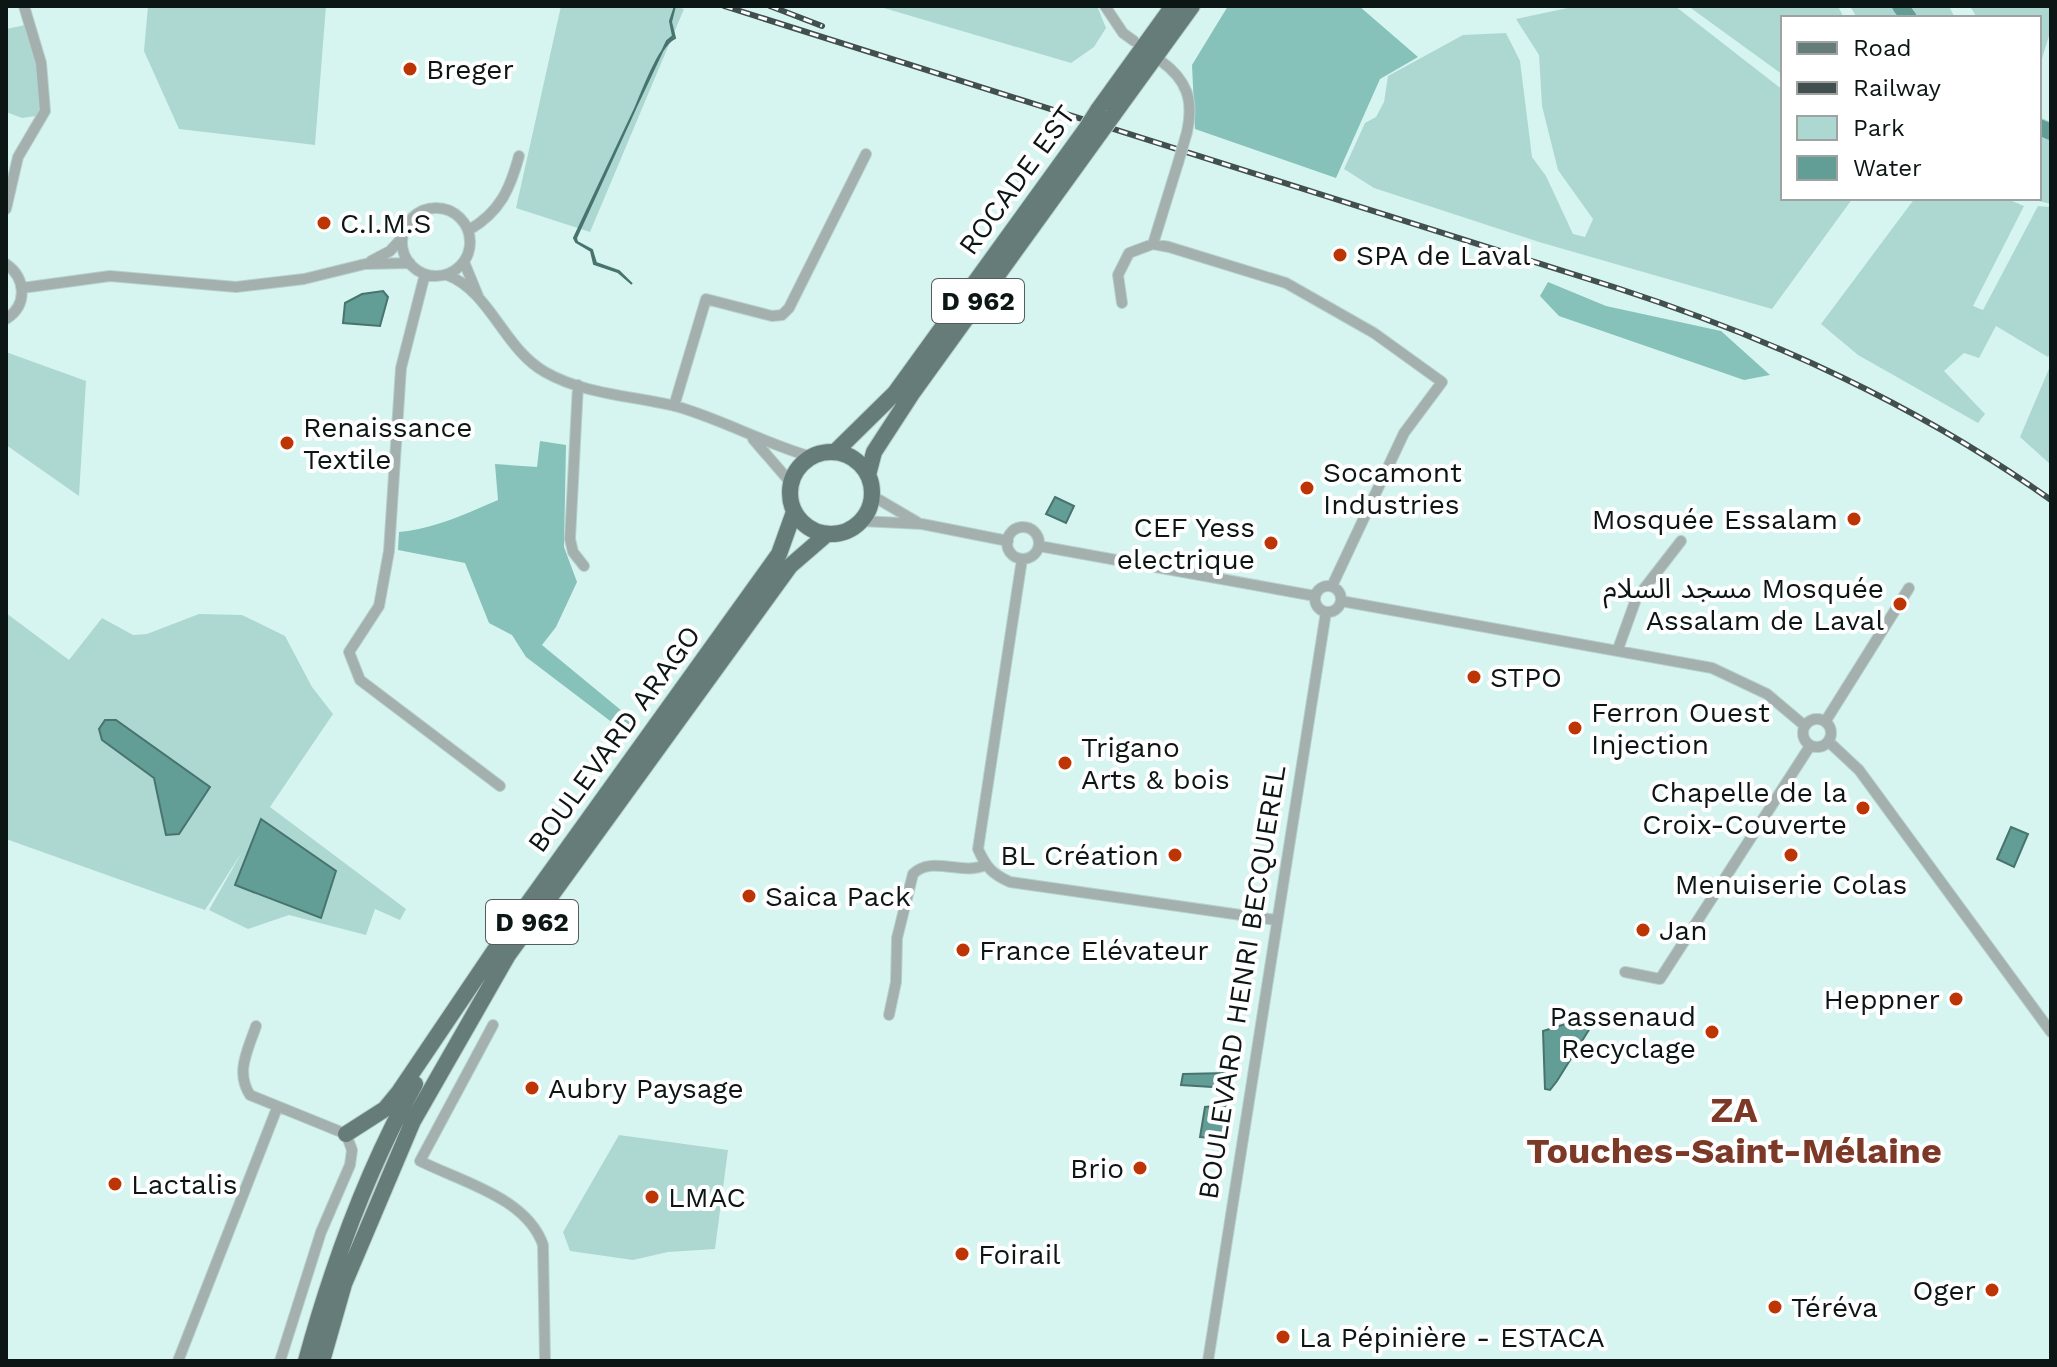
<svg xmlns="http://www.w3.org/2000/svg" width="2057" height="1367" font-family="'Work Sans','Noto Sans Arabic',sans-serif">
<rect width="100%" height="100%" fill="#d7f5f0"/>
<path fill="#add8d2" d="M148,6H326L315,145L179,129L144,51Z
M561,6H673L684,9L590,232L516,208Z
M877,6H1097L1106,28L1094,47L1071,63Z
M1577,6H1675L1783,90V198H1853L1772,309L1539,242L1374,188L1344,169L1365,123L1376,117L1384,102L1388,76L1463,35L1506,33L1520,61L1532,157L1546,176L1573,234L1585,237L1593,219L1558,170L1542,106L1539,55L1516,19Z
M1688,6H1838L1844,18H1783V75Z
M1850,6H1949L1955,18H1857Z
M1970,6H2051V29L2039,69V18H1977Z
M30,24L43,115L22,118L6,112V29Z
M2039,117L2051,122V204L2026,198H2039Z
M1915,198H2005L2024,206L1973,306L1983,310L2038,206L2051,207V352L2048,357L1996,326L1979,358L1964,353L1944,371L1985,414L1978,423L1858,355L1821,324Z
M6,352L86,381L79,496L6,445Z
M2051,364V465L2020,437Z
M6,613L69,660L102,618L133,635L147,634L199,614L242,615L285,636L312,687L333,714L270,807L406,909L400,920L375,909L366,935L289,915L248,929L209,910L242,852L205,910L6,839Z
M619,1135L728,1150L715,1249L668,1252L633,1260L570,1251L563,1232Z"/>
<path fill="#86c2ba" d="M1228,6H1359L1418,57L1380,79L1336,178L1195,129L1192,65Z
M1548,282L1606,306L1721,331L1770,375L1744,380L1559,316L1540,296Z
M540,441L566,445L564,547L577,582L556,627L542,645L639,725L630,736L526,657L512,635L489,623L465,563L398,550L399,532C434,529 465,514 498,500L495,464L537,467Z"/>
<path fill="#629d96" stroke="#48746f" stroke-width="2" d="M675,6L671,22L675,38C660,44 642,92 635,109L576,238L577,242L592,250L596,263L619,271L632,284L618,272L594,264L591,251L576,242L574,238L667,41L673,36L670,21Z
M383,291L388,297L380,326L343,323L345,303L362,294Z
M1055,497L1074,506L1066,523L1046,514Z
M105,720H116L210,787L179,834L166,835L154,778L102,740L99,729Z
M261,819L336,871L321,918L235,885Z
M2011,827L2028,834L2014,867L1997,859Z
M1588,1017L1592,1025L1557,1081L1550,1090L1545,1089L1543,1031Z
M1227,1073L1233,1077L1232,1086L1228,1088L1181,1085L1183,1074Z
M1226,1105L1230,1114L1227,1139L1200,1137L1205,1107Z"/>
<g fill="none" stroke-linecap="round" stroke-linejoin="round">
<path stroke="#629d96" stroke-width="16" d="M1900,6L1909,18
M2039,127L2051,132"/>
<g stroke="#b7d1cd" stroke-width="12">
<path id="street" d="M1105,6L1123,33L1134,41
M1161,61C1187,80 1194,100 1187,132
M402 242a34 34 0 1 1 68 0a34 34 0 1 1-68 0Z
M6,209L18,157L45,111L41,63L24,6
M469,230C500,212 510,189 519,156
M1153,244L1178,163
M371,261L390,251L402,238
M464,262L478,296
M6,264C26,278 28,305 6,319
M425,274L401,368L389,551L379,606L349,652L360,680L500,786
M447,275C490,291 504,349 545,372C583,394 633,396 675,406C722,419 765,444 812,457
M22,288L110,276L236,287L304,279L365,264L410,263
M1122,303L1118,275L1129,253L1153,244L1169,247L1286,283L1374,333L1442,382L1404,433L1332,586
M578,385L570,539L573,552L584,566
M674,406L706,299L772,316L782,315L789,308L866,154
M753,439L791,483
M871,495L917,522
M861,521L922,524L1008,541
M1007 543a16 16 0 1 1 32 0a16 16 0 1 1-32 0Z
M1039,546L1315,596
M1022,559L978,849C986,867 992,874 1010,882L1276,920
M1315 599a13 13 0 1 1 26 0a13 13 0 1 1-26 0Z
M1341,601L1712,668L1767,694L1805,726
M1618,649L1636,599L1681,541
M1803 733a14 14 0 1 1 28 0a14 14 0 1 1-28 0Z
M1825,722L1909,588
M1829,742L1859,770L2051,1032
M1625,972L1660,979L1810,746
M889,1015L896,982L897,938L913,874C932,855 962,876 985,865
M493,1025L420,1161C462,1182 527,1198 543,1245L545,1361
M256,1026C248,1050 235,1072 250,1095L346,1134L352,1150L350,1165L321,1232L280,1361
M178,1361L277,1108
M1208,1361L1326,612"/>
</g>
<g stroke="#b7d1cd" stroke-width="18">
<path id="primary" d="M1098,110L1173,6
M1113,115L1192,6
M835,452L895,393L1086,129
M790 493a41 41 0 1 1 82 0a41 41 0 1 1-82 0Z
M868,475L874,452L913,392L1100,133
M346,1134L385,1109L399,1092L501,941L779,554L794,512
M306,1361C332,1266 367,1170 415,1084
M322,1361L344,1284L413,1121L508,955L790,566L827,534"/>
</g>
<use href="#street" stroke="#a3b0ae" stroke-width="10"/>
<use href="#primary" stroke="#667c79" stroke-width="16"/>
<g stroke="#41504e" stroke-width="6">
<path id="rail" d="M724,6L1617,288C1773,339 1917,405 2051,500
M770,6L822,26"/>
</g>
<use href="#rail" stroke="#fff" stroke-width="3" stroke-dasharray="9" stroke-linecap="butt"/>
<g stroke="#b7d1cd" stroke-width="12" stroke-linecap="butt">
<path id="street-bridge" d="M1178,163L1187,132"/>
</g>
<g stroke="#b7d1cd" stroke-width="18" stroke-linecap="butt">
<path id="primary-bridge" d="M1086,129L1098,110
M1100,133L1113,115"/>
</g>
<use href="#street-bridge" stroke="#a3b0ae" stroke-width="10"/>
<use href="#primary-bridge" stroke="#667c79" stroke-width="16"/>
</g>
<g fill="#bd3405" stroke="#fff" stroke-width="3">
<circle cx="410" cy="69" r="8"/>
<circle cx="324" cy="223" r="8"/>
<circle cx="1340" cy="255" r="8"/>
<circle cx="287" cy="443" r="8"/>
<circle cx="1307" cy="488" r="8"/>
<circle cx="1854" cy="519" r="8"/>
<circle cx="1271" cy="543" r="8"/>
<circle cx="1900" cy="604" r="8"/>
<circle cx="1474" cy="677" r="8"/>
<circle cx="1575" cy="728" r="8"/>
<circle cx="1065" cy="763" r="8"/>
<circle cx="1863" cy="808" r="8"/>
<circle cx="1175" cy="855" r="8"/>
<circle cx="1791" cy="855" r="8"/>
<circle cx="749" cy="896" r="8"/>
<circle cx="1643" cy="930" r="8"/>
<circle cx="963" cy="950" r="8"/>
<circle cx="1956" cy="999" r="8"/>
<circle cx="1712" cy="1032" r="8"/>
<circle cx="532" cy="1088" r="8"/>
<circle cx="1140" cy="1168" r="8"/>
<circle cx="115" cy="1184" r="8"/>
<circle cx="652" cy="1197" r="8"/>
<circle cx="962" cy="1254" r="8"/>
<circle cx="1992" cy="1290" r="8"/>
<circle cx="1775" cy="1307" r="8"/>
<circle cx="1283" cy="1337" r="8"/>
</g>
<g text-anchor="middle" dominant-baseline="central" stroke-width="8" stroke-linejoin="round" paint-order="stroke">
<g fill="#fff" stroke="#555c5b" stroke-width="2">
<rect x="932" y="279" width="92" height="44" rx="6"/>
<rect x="486" y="900" width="92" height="44" rx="6"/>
</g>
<g font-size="26" font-weight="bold" fill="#0c1615">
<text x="978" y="301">D 962</text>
<text x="532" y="922">D 962</text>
</g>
<g font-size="28" fill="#0c1615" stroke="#fff" text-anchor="start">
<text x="426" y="69">Breger</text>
<text x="340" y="223">C.I.M.S</text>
<text x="1356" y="255">SPA de Laval</text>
<text x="303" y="427">Renaissance<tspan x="303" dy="32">Textile</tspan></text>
<text x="1323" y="472">Socamont<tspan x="1323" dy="32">Industries</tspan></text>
<text x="1838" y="519" text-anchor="end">Mosquée Essalam</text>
<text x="1255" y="527" text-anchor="end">CEF Yess<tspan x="1255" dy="32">electrique</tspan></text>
<text x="1884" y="588" text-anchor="end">مسجد السلام Mosquée<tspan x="1884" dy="32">Assalam de Laval</tspan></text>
<text x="1490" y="677">STPO</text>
<text x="1591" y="712">Ferron Ouest<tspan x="1591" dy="32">Injection</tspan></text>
<text x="1081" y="747">Trigano<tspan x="1081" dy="32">Arts &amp; bois</tspan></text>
<text x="1847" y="792" text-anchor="end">Chapelle de la<tspan x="1847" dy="32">Croix-Couverte</tspan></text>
<text x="1159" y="855" text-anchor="end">BL Création</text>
<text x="1791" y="884" text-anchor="middle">Menuiserie Colas</text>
<text x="765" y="896">Saica Pack</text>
<text x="1659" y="930">Jan</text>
<text x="979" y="950">France Elévateur</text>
<text x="1940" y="999" text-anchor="end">Heppner</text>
<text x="1696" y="1016" text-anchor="end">Passenaud<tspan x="1696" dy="32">Recyclage</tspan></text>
<text x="548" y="1088">Aubry Paysage</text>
<text x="1124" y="1168" text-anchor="end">Brio</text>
<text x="131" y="1184">Lactalis</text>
<text x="668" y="1197">LMAC</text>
<text x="978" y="1254">Foirail</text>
<text x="1976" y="1290" text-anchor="end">Oger</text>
<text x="1791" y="1307">Téréva</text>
<text x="1299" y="1337">La Pépinière - ESTACA</text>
</g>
<g font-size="28" fill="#0c1615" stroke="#fff">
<text transform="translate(1017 180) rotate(-54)">ROCADE EST</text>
<text transform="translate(614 739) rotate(-54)">BOULEVARD ARAGO</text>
<text transform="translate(1242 982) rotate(-81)">BOULEVARD HENRI BECQUEREL</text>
</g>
<g font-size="36" font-weight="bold" fill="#7d3927" stroke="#fff">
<text x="1734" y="1110">ZA<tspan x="1734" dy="41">Touches-Saint-Mélaine</tspan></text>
</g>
</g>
<rect width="2057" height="1367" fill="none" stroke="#0c1615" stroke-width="16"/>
<rect x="1781" y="16" width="260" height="184" fill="#ffffff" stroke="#9ea2a1" stroke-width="2"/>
<rect x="1797" y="42" width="40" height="12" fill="#667c79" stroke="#9ea2a1" stroke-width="2"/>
<text x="1853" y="56" font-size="24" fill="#0c1615">Road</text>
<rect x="1797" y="82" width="40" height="12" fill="#41504e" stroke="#9ea2a1" stroke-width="2"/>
<text x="1853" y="96" font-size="24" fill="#0c1615">Railway</text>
<rect x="1797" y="116" width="40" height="24" fill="#add8d2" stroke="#9ea2a1" stroke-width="2"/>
<text x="1853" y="136" font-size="24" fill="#0c1615">Park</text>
<rect x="1797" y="156" width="40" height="24" fill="#629d96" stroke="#9ea2a1" stroke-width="2"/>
<text x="1853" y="176" font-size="24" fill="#0c1615">Water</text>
</svg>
